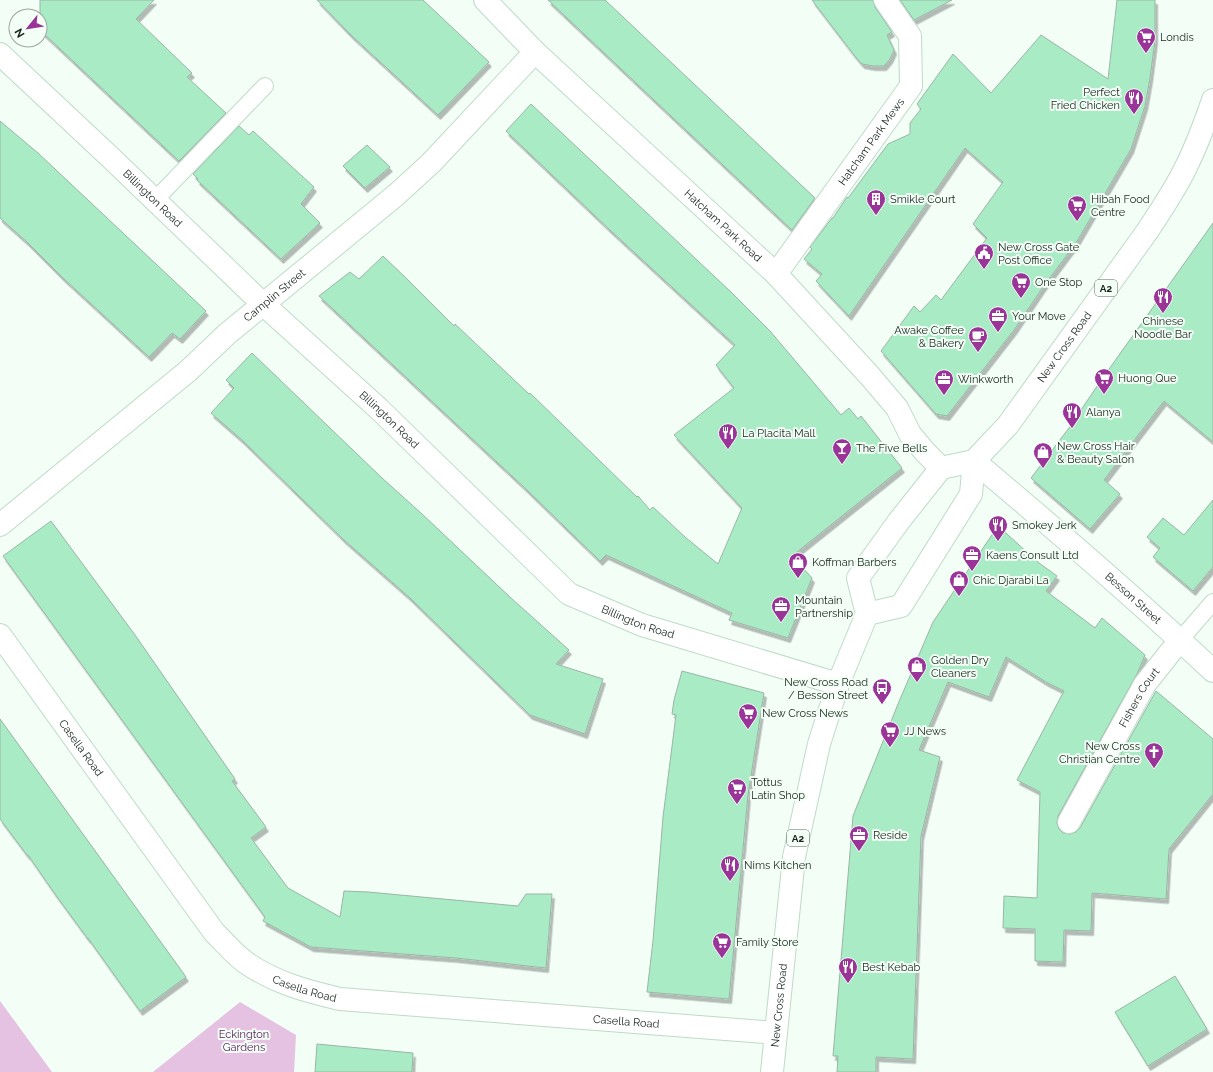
<svg xmlns="http://www.w3.org/2000/svg" width="1213" height="1072" font-family="Raleway,sans-serif">
<defs>
<filter id="shadow"><feDropShadow dx="2.5" dy="4.5" stdDeviation="0" flood-color="#0004"/></filter>
</defs>
<rect width="100%" height="100%" fill="#f2fef6"/>
<path fill="#e5c1e2" d="M0,1001L52,1072H0Z
M240,1002L296,1035L294,1072H153Z"/>
<path fill="#a8ebc4" stroke="#9ab6a5" filter="url(#shadow)" d="M40,0H154L136,19L192,73L187,77L226,113L179,161L40,30Z
M317,0H423L489,62L438,115L351,35Z
M548,0H605L815,198L792,230Z
M812,0H873L875,7L892,32L887,35L894,50L890,59L884,66H873L862,64L854,55Z
M900,0H952L914,20Z
M1117,0H1155V40L1150,78L1145,106L1131,149L1076,243L1043,287L1014,330L947,416L936,414L881,351L914,306L920,312L936,295L941,300L987,238L973,224L1003,182L965,148L849,316L816,281L822,274L804,259L812,249L810,247L832,218H833L847,197L848,198L888,144L910,134V123L921,109L917,104L953,54L991,93L1041,35L1108,79Z
M531,104L731,292L770,331L841,415L849,408L858,419L861,416L902,468L792,556L812,578L788,638L729,620L732,613L606,555L600,561L526,489L319,296L350,272L359,279L383,256L406,278L454,326L455,324L529,394L530,393L637,497L638,496L650,510L653,507L685,537L718,564L742,508L674,435L734,388L716,365L735,345L610,230L506,131Z
M0,121L38,153L206,311L180,339L172,333L149,357L62,277L27,242L0,218Z
M239,126L249,135L253,131L314,187L301,204L320,223L281,259L197,180L198,179L193,174Z
M367,145L390,167L365,188L343,166Z
M1213,223V442L1164,401L1104,480L1120,494L1090,529L1031,478L1072,424V423L1102,379Z
M252,353L381,477L422,514L511,598L569,650L556,664L603,679L585,734L530,715L409,597L343,539L242,440L211,413L234,388L226,380Z
M1213,500V567L1193,591L1153,557L1160,548L1147,537L1163,518L1184,535Z
M51,521L135,635L235,779L232,781L266,827L251,838L288,888L340,917L344,891L368,892L518,906L526,894H552L546,968L456,958L311,947L263,921L265,917L3,556Z
M998,526L1039,563L1057,576L1046,591L1095,628L1102,618L1145,655L1137,674L1058,816L1057,823L1059,829L1063,833L1070,834L1076,832L1080,828L1156,691L1213,739V794L1169,849L1166,899L1092,893L1091,931L1064,930L1063,962L1035,961V929L1003,928L1004,896L1037,898L1040,792L1017,780L1064,691L1046,682L1006,657L989,697L948,682L919,750L940,757L921,836L913,1059L876,1057V1072H837L838,1056H833L853,816L898,704L933,622Z
M682,671L764,693L748,795L729,999L647,992L653,941L663,817L676,715L672,714L674,700Z
M0,719L186,977L140,1011L88,938V939L55,894L28,855H27L0,819Z
M1175,976L1207,1029L1148,1066L1115,1012Z
M317,1044L413,1053L412,1072H315Z"/>
<g fill="none" stroke-linecap="round" stroke-linejoin="round">
<g stroke="#bddbc9" stroke-width="18">
<path id="lane" d="M155,200L265,86
M1180,640L1213,602"/>
</g>
<g stroke="#bddbc9" stroke-width="24">
<g id="street">
<path id="s1" d="M485,0L535,52L776,274L869,375L897,408L910,434L925,452L941,468"/>
<path id="s2" d="M0,54L110,157L264,305L379,409L569,594L642,625L838,684"/>
<path id="s3" d="M776,274L911,86L910,36L885,0"/>
<path id="s4" d="M974,461C1055,529 1136,598 1213,671"/>
<path id="s5" d="M0,525L188,371L227,334L396,195L431,163L535,52"/>
<path id="s6" d="M0,635L214,932C224,942 234,954 245,962C275,983 306,991 340,999L776,1033"/>
<path id="s7" d="M1069,822L1145,684L1180,640"/>
</g>
</g>
<g stroke="#bddbc9" stroke-width="24">
<g id="highway">
<path d="M867,614L901,606L971,494L974,461"/>
<path id="s8" d="M772,1072L794,857L819,744L838,684L867,614L858,578L899,521L941,468L974,461L1008,425L1146,233C1160,212 1175,190 1186,167C1197,145 1205,123 1213,100"/>
</g>
</g>
<use href="#lane" stroke="#fff" stroke-width="16"/>
<use href="#street" stroke="#fff" stroke-width="22"/>
<use href="#highway" stroke="#fff" stroke-width="22"/>
</g>
<defs>
<g id="supermarket-pin" transform="scale(1)"><path d="M0 17L-7.5 6A9.5 9.5 0 1 1 7.5 6Z" fill="#9a3498" stroke="#f2fef6"/><path d="M-6-5.5h2.5l.6 2H6L4.5 2H-2.5L-4.4-4H-6ZM-1.5 3.2a1.3 1.3 0 1 0 .1 0ZM3 3.2a1.3 1.3 0 1 0 .1 0Z" fill="#fff"/></g>
<g id="restaurant-pin" transform="scale(1)"><path d="M0 17L-7.5 6A9.5 9.5 0 1 1 7.5 6Z" fill="#9a3498" stroke="#f2fef6"/><path d="M-5-6h1v4h1v-4h1v4h1v-4h1v5L-1.5 .5V6h-2V.5L-5-1ZM5-6V6H3V1.5H1.5Q1.5-4 5-6Z" fill="#fff"/></g>
<g id="building-pin" transform="scale(1)"><path d="M0 17L-7.5 6A9.5 9.5 0 1 1 7.5 6Z" fill="#9a3498" stroke="#f2fef6"/><path d="M-4-6H4V6H1V3H-1V6H-4ZM-2.5-4.3h1.7v1.8h-1.7ZM.8-4.3h1.7v1.8H.8ZM-2.5-1h1.7V.8h-1.7ZM.8-1h1.7V.8H.8Z" fill="#fff"/></g>
<g id="civic-pin" transform="scale(1)"><path d="M0 17L-7.5 6A9.5 9.5 0 1 1 7.5 6Z" fill="#9a3498" stroke="#f2fef6"/><path d="M-.6-6.5H3V-4.5H.6V-3L4-1V1h2V6H-6V1h2V-1L-.6-3ZM-1.2 2.5V6h2.4V2.5Z" fill="#fff"/></g>
<g id="office-pin" transform="scale(1)"><path d="M0 17L-7.5 6A9.5 9.5 0 1 1 7.5 6Z" fill="#9a3498" stroke="#f2fef6"/><path d="M-6-3h4V-5.5h4V-3h4V5H-6ZM-1-4.5V-3h2v-1.5ZM-6 0V1H6V0Z" fill="#fff"/></g>
<g id="cafe-pin" transform="scale(1)"><path d="M0 17L-7.5 6A9.5 9.5 0 1 1 7.5 6Z" fill="#9a3498" stroke="#f2fef6"/><path d="M-5.5-4.5H6V0H3Q3 3.5 0 3.5H-2.5Q-5.5 3.5-5.5 0ZM3-3.2v2h1.7v-2ZM-6 4.5H4V6H-6Z" fill="#fff"/></g>
<g id="bar-pin" transform="scale(1)"><path d="M0 17L-7.5 6A9.5 9.5 0 1 1 7.5 6Z" fill="#9a3498" stroke="#f2fef6"/><path d="M-6-5H6L.8 .8V4.5H3.5V6h-7V4.5H-.8V.8Z" fill="#fff"/></g>
<g id="shop-pin" transform="scale(1)"><path d="M0 17L-7.5 6A9.5 9.5 0 1 1 7.5 6Z" fill="#9a3498" stroke="#f2fef6"/><path d="M-5-2.5h2.3a2.7 3.5 0 0 1 5.4 0H5L5.5 6h-11ZM-1.5-2.5h3a1.5 2.3 0 0 0-3 0Z" fill="#fff"/></g>
<g id="bus-pin" transform="scale(1)"><path d="M0 17L-7.5 6A9.5 9.5 0 1 1 7.5 6Z" fill="#9a3498" stroke="#f2fef6"/><path d="M-5-6H5V4H4V6H2V4H-2V6H-4V4H-5ZM-3.5-4V0h7V-4ZM-3.5 1.2v1.5H-2V1.2ZM2 1.2v1.5H3.5V1.2Z" fill="#fff"/></g>
<g id="church-pin" transform="scale(1)"><path d="M0 17L-7.5 6A9.5 9.5 0 1 1 7.5 6Z" fill="#9a3498" stroke="#f2fef6"/><path d="M-1.2-6h2.4v3.5h3.3v2.4h-3.3V6h-2.4V-.1h-3.3v-2.4h3.3Z" fill="#fff"/></g>
</defs>
<g fill-rule="evenodd">
<use href="#supermarket-pin" x="1146" y="37"/>
<use href="#restaurant-pin" x="1134" y="98"/>
<use href="#building-pin" x="876" y="199"/>
<use href="#supermarket-pin" x="1077" y="205"/>
<use href="#civic-pin" x="984" y="253"/>
<use href="#supermarket-pin" x="1021" y="282"/>
<use href="#restaurant-pin" x="1163" y="297"/>
<use href="#office-pin" x="998" y="316"/>
<use href="#cafe-pin" x="978" y="336"/>
<use href="#supermarket-pin" x="1104" y="378"/>
<use href="#office-pin" x="944" y="379"/>
<use href="#restaurant-pin" x="1072" y="412"/>
<use href="#restaurant-pin" x="728" y="433"/>
<use href="#bar-pin" x="842" y="448"/>
<use href="#shop-pin" x="1043" y="452"/>
<use href="#restaurant-pin" x="998" y="525"/>
<use href="#office-pin" x="972" y="555"/>
<use href="#shop-pin" x="798" y="562"/>
<use href="#shop-pin" x="959" y="580"/>
<use href="#office-pin" x="781" y="606"/>
<use href="#shop-pin" x="917" y="666"/>
<use href="#bus-pin" x="882" y="688"/>
<use href="#supermarket-pin" x="748" y="713"/>
<use href="#supermarket-pin" x="890" y="731"/>
<use href="#church-pin" x="1154" y="752"/>
<use href="#supermarket-pin" x="737" y="788"/>
<use href="#office-pin" x="859" y="835"/>
<use href="#restaurant-pin" x="730" y="865"/>
<use href="#supermarket-pin" x="722" y="942"/>
<use href="#restaurant-pin" x="848" y="967"/>
</g>
<g text-anchor="middle" dominant-baseline="central" stroke-width="4" stroke-linejoin="round" paint-order="stroke">
<g fill="#f2fef6" stroke="#5a655e" stroke-width="1">
<rect x="1095" y="280" width="22" height="16" rx="3"/>
<rect x="787" y="830" width="22" height="16" rx="3"/>
</g>
<g font-size="10" font-weight="bold" fill="#19241d">
<text x="1106" y="288">A2</text>
<text x="798" y="838">A2</text>
</g>
<g font-size="11" fill="#19241d" stroke="#f2fef6" text-anchor="start">
<text x="1160" y="37">Londis</text>
<text x="1120" y="92" text-anchor="end">Perfect<tspan x="1120" dy="13">Fried Chicken</tspan></text>
<text x="890" y="199">Smikle Court</text>
<text x="1091" y="199">Hibah Food<tspan x="1091" dy="13">Centre</tspan></text>
<text x="998" y="247">New Cross Gate<tspan x="998" dy="13">Post Office</tspan></text>
<text x="1035" y="282">One Stop</text>
<text x="1012" y="316">Your Move</text>
<text x="1163" y="321" text-anchor="middle">Chinese<tspan x="1163" dy="13">Noodle Bar</tspan></text>
<text x="964" y="330" text-anchor="end">Awake Coffee<tspan x="964" dy="13">&amp; Bakery</tspan></text>
<text x="1118" y="378">Huong Que</text>
<text x="958" y="379">Winkworth</text>
<text x="1086" y="412">Alanya</text>
<text x="742" y="433">La Placita Mall</text>
<text x="1057" y="446">New Cross Hair<tspan x="1057" dy="13">&amp; Beauty Salon</tspan></text>
<text x="856" y="448">The Five Bells</text>
<text x="1012" y="525">Smokey Jerk</text>
<text x="986" y="555">Kaens Consult Ltd</text>
<text x="812" y="562">Koffman Barbers</text>
<text x="973" y="580">Chic Djarabi La</text>
<text x="795" y="600">Mountain<tspan x="795" dy="13">Partnership</tspan></text>
<text x="931" y="660">Golden Dry<tspan x="931" dy="13">Cleaners</tspan></text>
<text x="868" y="682" text-anchor="end">New Cross Road<tspan x="868" dy="13">/ Besson Street</tspan></text>
<text x="762" y="713">New Cross News</text>
<text x="904" y="731">JJ News</text>
<text x="1140" y="746" text-anchor="end">New Cross<tspan x="1140" dy="13">Christian Centre</tspan></text>
<text x="751" y="782">Tottus<tspan x="751" dy="13">Latin Shop</tspan></text>
<text x="873" y="835">Reside</text>
<text x="744" y="865">Nims Kitchen</text>
<text x="736" y="942">Family Store</text>
<text x="862" y="967">Best Kebab</text>
</g>
<g font-size="11" fill="#19241d" stroke="#f2fef6">
<text stroke="none"><textPath href="#s3" startOffset="163">Hatcham Park Mews</textPath></text>
<text stroke="none"><textPath href="#s2" startOffset="210">Billington Road</textPath></text>
<text stroke="none"><textPath href="#s1" startOffset="328">Hatcham Park Road</textPath></text>
<text stroke="none"><textPath href="#s5" startOffset="358">Camplin Street</textPath></text>
<text stroke="none"><textPath href="#s8" startOffset="825">New Cross Road</textPath></text>
<text stroke="none"><textPath href="#s2" startOffset="534">Billington Road</textPath></text>
<text stroke="none"><textPath href="#s4" startOffset="210">Besson Street</textPath></text>
<text stroke="none"><textPath href="#s2" startOffset="859">Billington Road</textPath></text>
<text stroke="none"><textPath href="#s7" startOffset="143">Fishers Court</textPath></text>
<text stroke="none"><textPath href="#s6" startOffset="139">Casella Road</textPath></text>
<text stroke="none"><textPath href="#s6" startOffset="475">Casella Road</textPath></text>
<text stroke="none"><textPath href="#s8" startOffset="67">New Cross Road</textPath></text>
<text stroke="none"><textPath href="#s6" startOffset="799">Casella Road</textPath></text>
</g>
<g font-size="11" fill="#5e225c" stroke="#f2fef6">
<text x="244" y="1034">Eckington<tspan x="244" dy="13">Gardens</tspan></text>
</g>
</g>
<g transform="translate(28 28) rotate(240)"><circle r="19" fill="#f2fef6" stroke="#9ba79f"/>
<path d="M0-3L7 15L0 10L-7 15Z" fill="#9a3498"/>
<text y="-6" font-size="11" font-weight="bold" text-anchor="middle" fill="#19241d">N</text>
</g>
</svg>
